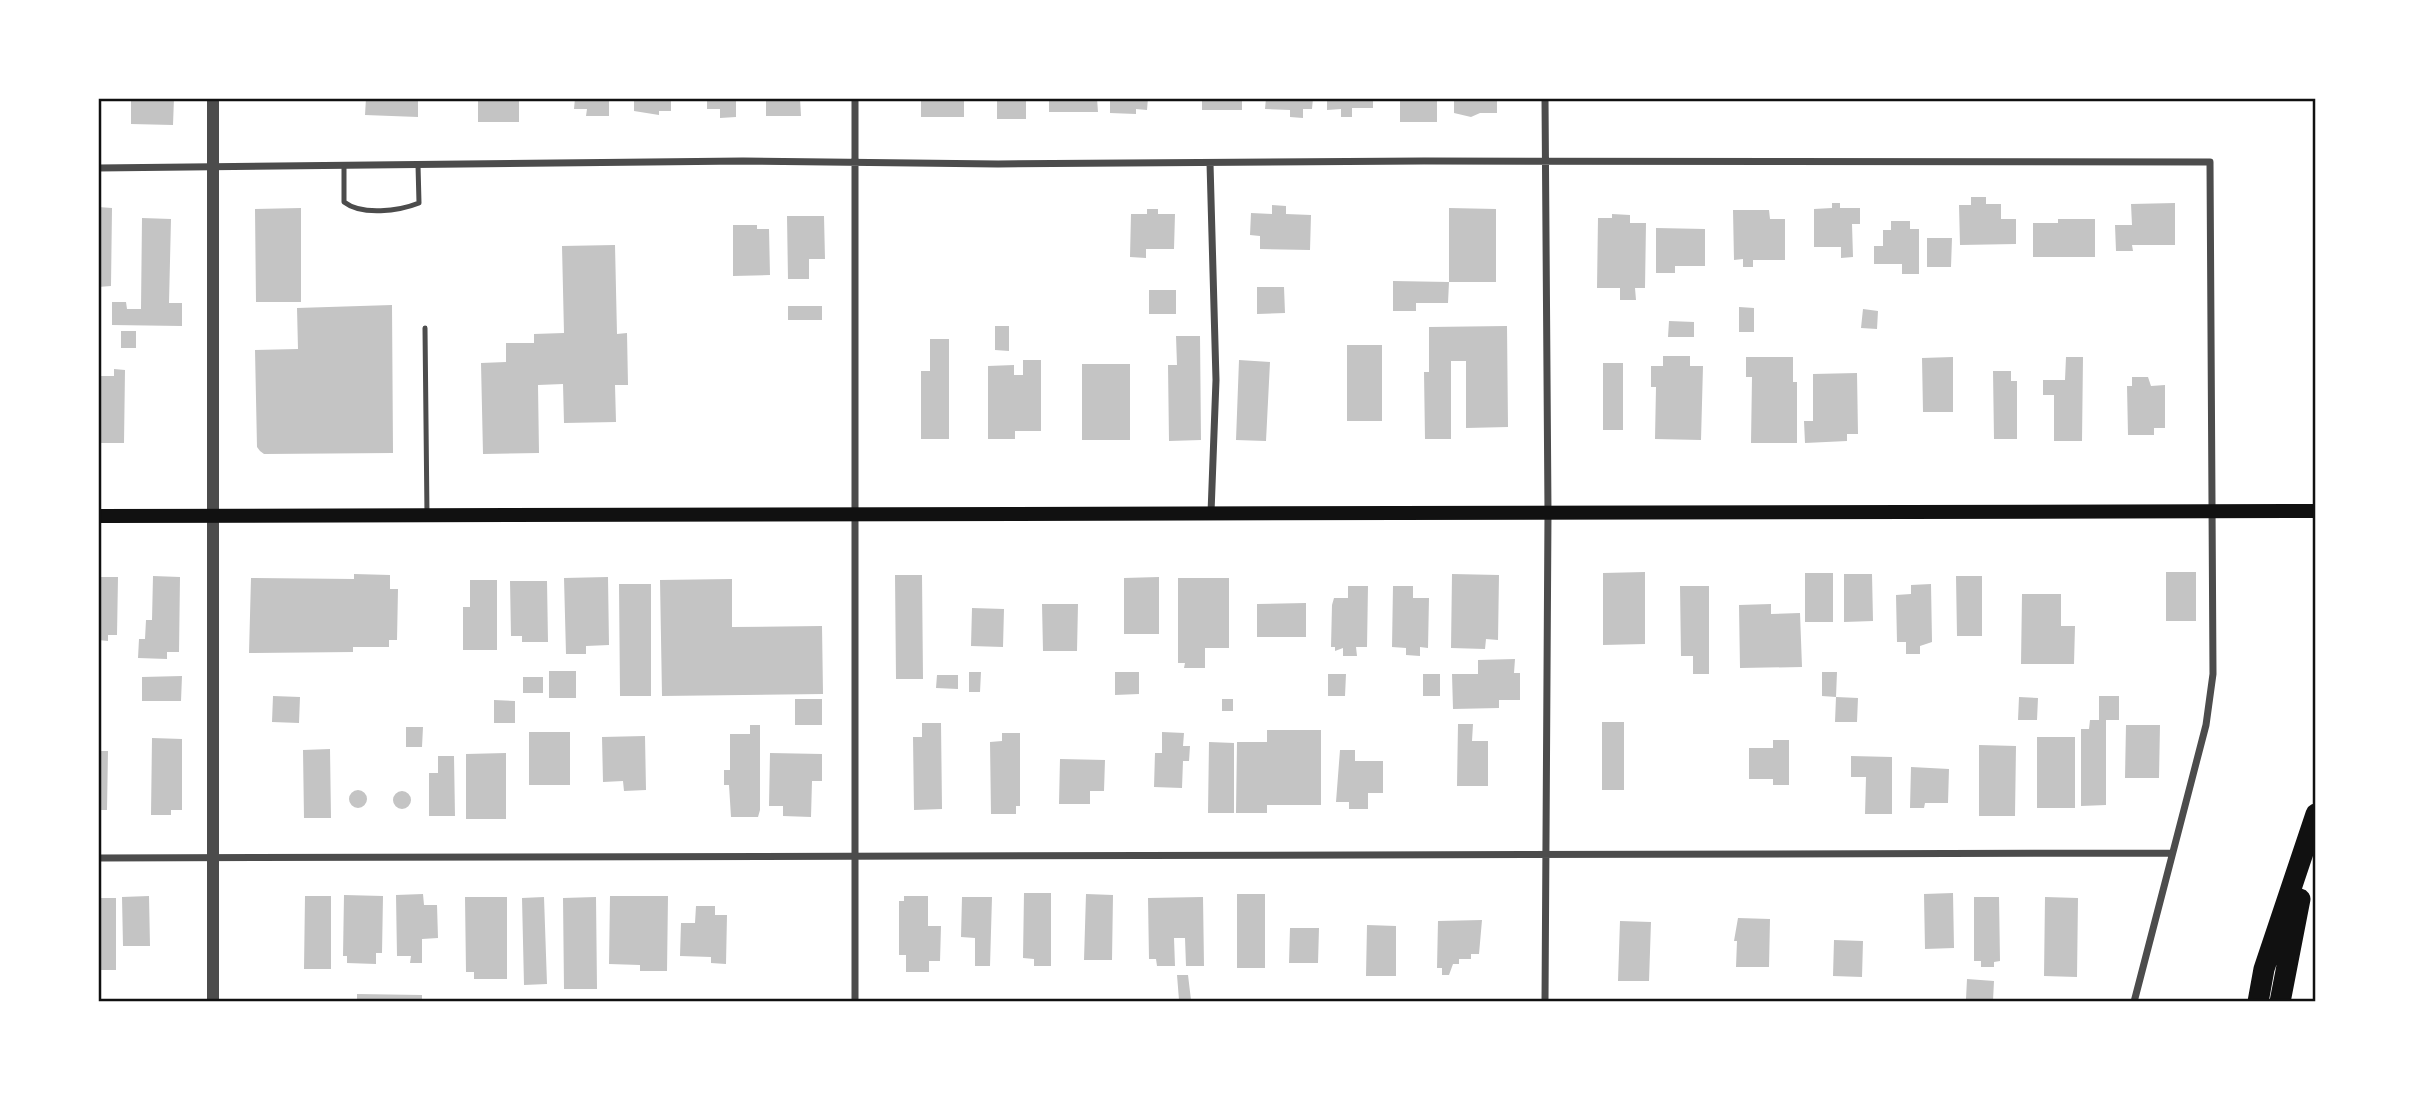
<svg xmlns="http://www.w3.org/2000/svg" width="2414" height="1100" font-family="'PT Sans',sans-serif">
<rect width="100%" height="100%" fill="#fff"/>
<path fill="#c4c4c4" d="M131,98H174L173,125L131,124Z
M366,98H418V117L365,115Z
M478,98H519V122H478Z
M575,98H609V116H586L587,109H574Z
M634,98H671V111H659V115L634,111Z
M707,98H736V117L720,118V109H707Z
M766,98H800L801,116H766Z
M921,98H964V117H921Z
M997,98H1026V119H997Z
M1049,98H1097L1098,112H1049Z
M1110,98H1148L1147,110L1136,109V114L1110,113Z
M1202,98H1242V110H1202Z
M1266,98H1313L1312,109H1303V118L1290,117V110L1265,109Z
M1327,98H1373V108H1352V117H1341V109L1327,110Z
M1400,98H1437V122H1400Z
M1454,98H1497V113H1480L1471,117L1454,113Z
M1971,197H1986V204H2001V219H2016V244L1960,245L1959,205H1971Z
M1832,203H1840V208H1860V224H1852L1853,257L1841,258V247H1814V209L1832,208Z
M2175,203V245H2132L2133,251H2116L2115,225H2132L2131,204Z
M1272,205L1286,206V214L1311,215L1310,250L1260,249V236L1250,235L1251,213L1272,214Z
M98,207L112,208L111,286L98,287Z
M301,208V302H256L255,209Z
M1449,208L1496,209V282H1449L1448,303H1416V311H1393V281L1449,282Z
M1147,209H1158V214H1175L1174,249H1146V258L1130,257L1131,214H1147Z
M1733,210H1769L1770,219H1785V260H1753V267H1743V259L1734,260Z
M1612,214L1630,215V223H1646L1645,288H1635L1636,300H1620V288H1597L1598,218H1612Z
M787,216H824L825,259H809V279H788Z
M142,218L171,219L169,303H182V326L112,325V302H126L127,309H141Z
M2058,219H2095V257H2033V223H2058Z
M1891,221H1910V229H1919V274H1902V264H1874V246H1883V230H1891Z
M733,225H757V229H769L770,275L733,276Z
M1656,228L1705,229V266H1675V273H1656Z
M1927,238H1952L1951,267H1927Z
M615,245L617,334L627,333L628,385H615L616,422L564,423L563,384L538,385L539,453L483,454L481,363L506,362V343H534V334L564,333L562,246Z
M1257,287H1284L1285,313L1257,314Z
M1149,290H1176V314H1149Z
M392,305L393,453L264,454L260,451L257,447L255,350L298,349L297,308Z
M788,306H822V320H788Z
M1739,307L1754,308V332H1739Z
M1863,309L1878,311L1877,329L1861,328Z
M1669,321L1694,322V337H1668Z
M995,326H1009V351L995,350Z
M1507,326L1508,427L1466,428V361H1451V439H1425L1424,372H1429V327Z
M121,331H136V348H121Z
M1176,336H1200L1201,440L1169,441L1168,365H1177Z
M930,339H949V439H921V371H930Z
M1347,345H1382V421H1347Z
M1663,356H1690V366H1703L1701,440L1655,439L1656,387H1651V366H1663Z
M1746,357H1793V382H1797V443H1751L1752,377H1746Z
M1953,357V412H1923L1922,358Z
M2066,357H2083L2082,441H2054V395H2043V380H2065Z
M1023,360H1041V431H1015V439H988V366L1014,365V375H1023Z
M1239,360L1270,362L1266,441L1236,440Z
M1603,363H1623V430H1603Z
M1082,364H1130V440H1082Z
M114,369L125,370L124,443H98V376H114Z
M1993,371H2011V381H2017V439H1994Z
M1857,373L1858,434H1847V441L1805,443L1804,421H1813V374Z
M2132,377H2148L2151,386L2165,385V428H2154V435H2128L2127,386H2132Z
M1645,572V644L1603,645V573Z
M2166,572H2196V621H2166Z
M1805,573H1833V622H1805Z
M354,574L390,575V589H398L397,640H389V647H353V652L249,653L251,578L354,579Z
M1452,574L1499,575L1498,640L1486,639L1485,649L1451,648Z
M1844,574H1872L1873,621L1844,622Z
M895,575H922L923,679H896Z
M153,576L180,577L179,652H167V659L138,658L139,639H145L146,620H152Z
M1956,576H1982V636H1957Z
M98,577H118L117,635H108V641L98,640Z
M608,577L609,645L586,646V654H566L564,578Z
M1159,577V634H1124V578Z
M1178,578H1229V648H1205V668H1184L1185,663H1178Z
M732,579V627L822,626L823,694L662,696L660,580Z
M470,580H497V650H463V607H470Z
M510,581H547L548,642H522V636H511Z
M619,584H651V696H620Z
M1931,584L1932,642L1920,646V654H1906V642H1897L1896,595L1911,594V585Z
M1348,586H1368L1367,647H1356L1357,656H1343V648L1335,651V647H1331L1332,605L1334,598H1348Z
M1393,586H1413V598H1429L1428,648L1420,647V656L1406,655V648L1392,647Z
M1680,586H1709V674H1693V656H1681Z
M2022,594H2061V626H2075L2074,664H2021Z
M1306,603V637H1257V604Z
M1042,604H1078L1077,651H1043Z
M1771,604V614L1800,613L1802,667L1740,668L1739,605Z
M972,608L1004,609L1003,647L971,646Z
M1515,659L1514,673H1520V700H1499V708L1453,709L1452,674H1478V660Z
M549,671H576V698H549Z
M969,672H981L980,692H969Z
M1115,672H1139V694L1115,695Z
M1822,672H1837L1836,697L1822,696Z
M1328,674H1346L1345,696H1328Z
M1423,674H1440V696H1423Z
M937,675H958V689L936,688Z
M182,676L181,701H142V677Z
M523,677H543V693H523Z
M273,696L300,697L299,723L272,722Z
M2099,696H2119V720H2106V805L2081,806V729H2089L2090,720H2099Z
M1836,697L1858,698L1857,722H1835Z
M2019,697L2038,698L2037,720H2018Z
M795,699H822V725H795Z
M1222,699H1233V711H1222Z
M494,700L515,701V723H494Z
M1602,722H1624V790H1602Z
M922,723H941L942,809L914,810L913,737H922Z
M1458,724H1473L1472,741H1488V786H1457Z
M750,725H760V810L758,817H731L729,785H724V770H730V734H750Z
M2126,725H2160L2159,778H2125Z
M406,727H423L422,747H406Z
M1267,730H1321V805H1267V813H1236L1237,742H1267Z
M529,732H570V785H529Z
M1162,732L1184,733L1183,746H1190L1189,761H1183L1182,788L1154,787L1155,753H1162Z
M1002,733H1020V806H1016V814H991L990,742L1002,741Z
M645,736L646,790L624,791L623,781L603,782L602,737Z
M2037,737H2075V808H2037Z
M152,738L182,739V810H171V815H151Z
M1773,740H1789V785H1773V779H1749V748H1773Z
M1209,742L1234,743V813H1208Z
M1979,745L2016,746L2015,816H1979Z
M330,749L331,818H304L303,750Z
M1340,750H1355V761H1383V793H1368V809H1349V802H1336Z
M98,751H108L107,810H98Z
M506,753V819H466V754Z
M770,753L822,754V781H812L811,817L783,816V806H769Z
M438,756H454L455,816H429V773H438Z
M1851,756L1892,757V814H1865L1866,777H1851Z
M1060,759L1105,760L1104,791H1090V804H1059Z
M1911,767L1949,769L1948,803H1925L1924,808H1910Z
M349 799a9 9 0 1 1 18 0a9 9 0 1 1-18 0Z
M393 800a9 9 0 1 1 18 0a9 9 0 1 1-18 0Z
M1024,893H1051V966H1034V959L1023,958Z
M1953,893L1954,948L1925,949L1924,894Z
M423,894L424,905H437L438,938L422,939V963H410L411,956H397L396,895Z
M1086,894L1113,895L1112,960H1084Z
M1237,894H1265V968H1237Z
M344,895L383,896L382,953H376V964L347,963V956H343Z
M149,896L150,946H123L122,897Z
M305,896H331V969H304Z
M610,896H668L667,971H640V965L609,964Z
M904,896H928V926H941L940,961H929V972H906V955H899V901H904Z
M465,897H507V979H474V972H466Z
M544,897L547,984L524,985L522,898Z
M596,897L597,989H564L563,898Z
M962,897H992L990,966H975V938L961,937Z
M1203,897L1204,966H1186L1185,938H1174L1175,966H1157L1156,959H1149L1148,898Z
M1974,897H1999L2000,961L1994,962V967H1981V961H1974Z
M2045,897L2078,898L2077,977L2044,976Z
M98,898H116V970H98Z
M696,906H715V915H727L726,964L711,963V957L680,956L681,923H695Z
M1738,918L1770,919L1769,967H1736L1737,941H1734Z
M1482,920L1479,954H1471V959H1459V964H1453L1449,975H1442V968H1437L1438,921Z
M1620,921L1651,922L1649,981H1618Z
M1367,925L1396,926V976H1366Z
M1290,928H1319L1318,963H1289Z
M1834,940L1863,941L1862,977L1833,976Z
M1177,975H1188L1191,1000H1179Z
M1967,979L1994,981L1993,1001L1966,999Z
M357,994L422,995V1002H357Z"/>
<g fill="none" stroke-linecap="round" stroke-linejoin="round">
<path stroke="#4c4c4c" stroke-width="5" d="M344,166V202C362,216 399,211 419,203L418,165
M425,328L427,515"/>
<path stroke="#4c4c4c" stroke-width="7" d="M855,98V1002
M1545,98L1548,512L1545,1002
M1210,163L1216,380L1211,513
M98,168L743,161L998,164L1424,161L2210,162L2213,674L2206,725L2134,1002
M98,858L2172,853"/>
<path stroke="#4c4c4c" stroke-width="12" d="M213,98V1002"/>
<path stroke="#111" stroke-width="14" d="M98,516L2316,511"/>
<path stroke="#111" stroke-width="21" d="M2258,1002L2264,969L2316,814
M2280,1002L2300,899"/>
</g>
<rect width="2414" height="1100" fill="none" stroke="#ffffff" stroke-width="200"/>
<rect x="100" y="100" width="2214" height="900" fill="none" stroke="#111" stroke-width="2.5"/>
</svg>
